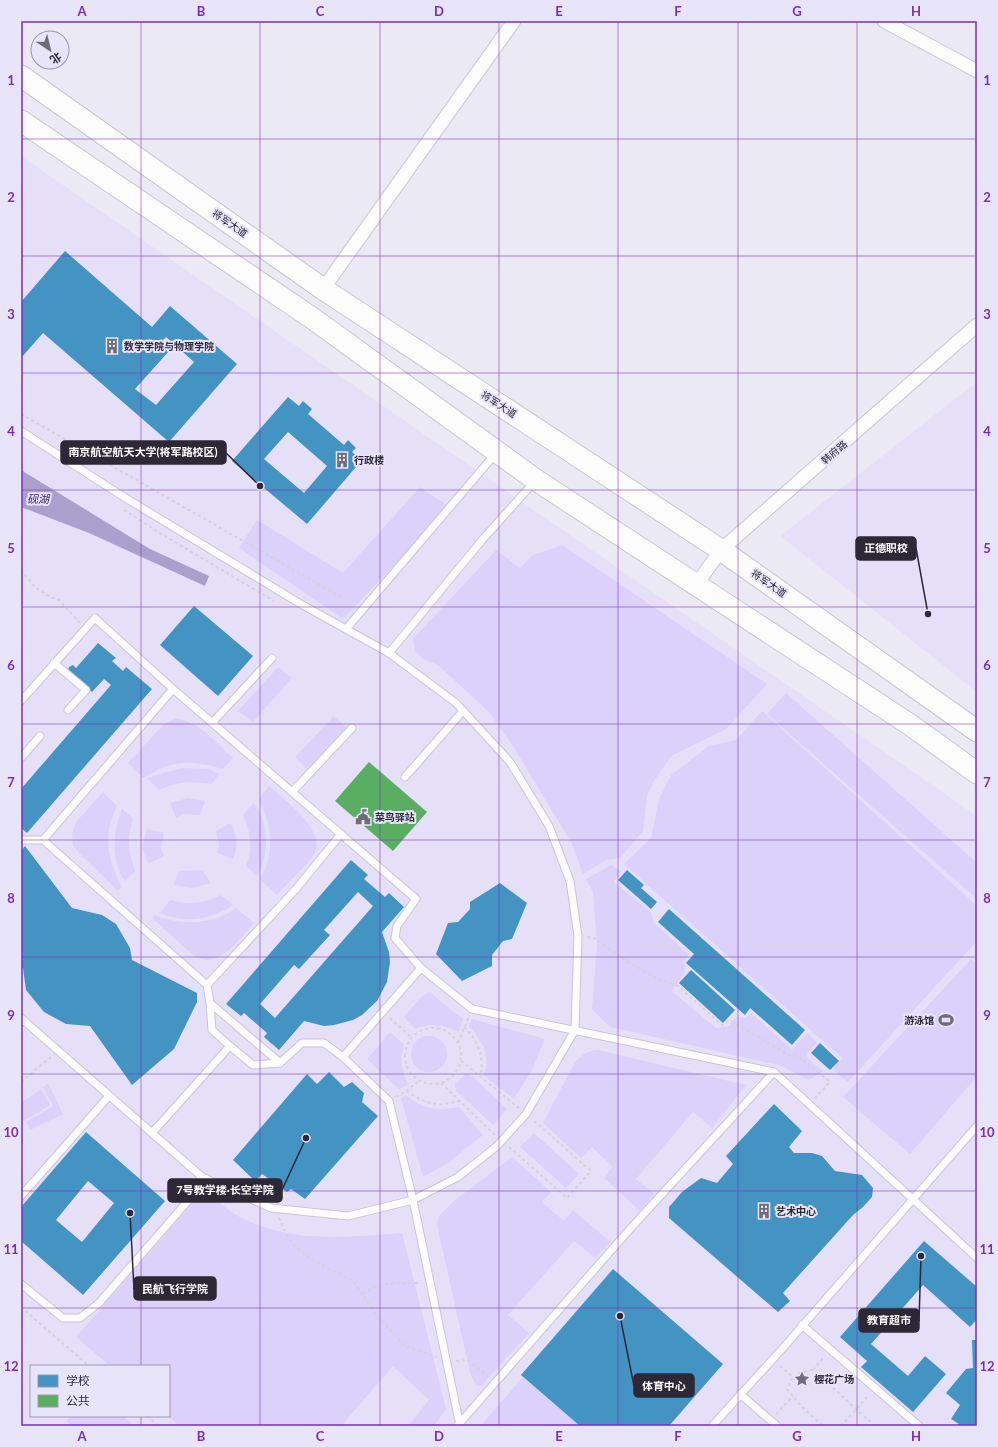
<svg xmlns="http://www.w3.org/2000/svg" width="998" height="1447" font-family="Lato,'Noto Sans SC',sans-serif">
<rect width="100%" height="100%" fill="#ebe9f4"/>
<path fill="#e5e0f8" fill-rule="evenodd" d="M21,156L977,816V1426H21ZM31,1366H169V1416H31Z
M977,382V692L780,536Z"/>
<path fill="#dbd1fa" d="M420,487L449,507L343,619L239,548L257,520L343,573Z
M562,545L767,684L726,729L671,756L654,781L647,796L643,831L620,858L606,860L583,874L572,844L513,746L489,712L438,665L423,659L415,651L413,639L496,550L520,568L533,555Z
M278,667L292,678L253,722L238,711Z
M786,693L977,863V899L767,714Z
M762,711L977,906V941L848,1082L833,1070L842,1058L624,864L651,838L659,799L671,775L709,746L736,740Z
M334,716L347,728L308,770L295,757Z
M175,719C198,719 217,744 233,758L223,769C191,759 172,760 143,778L128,763L165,723Z
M181,768L208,769L219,774L212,784C192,781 177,781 159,790L147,778Z
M269,786C283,799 328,831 314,854C304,869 288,882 277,895L260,879C275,855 273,824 258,800Z
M103,792L117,806C102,838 108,857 121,887L118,891L79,853L73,845L72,834L76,822Z
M188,798L205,801L200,815L184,814L176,818L170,803Z
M254,803C269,824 270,854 257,876L246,866C253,849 251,832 243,815Z
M122,809L133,818C127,840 128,850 135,871L125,881C110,858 113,833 122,809Z
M230,823C238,835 238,847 233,859L217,853L219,846L216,831Z
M147,829L164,833L161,849L164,856L148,864L142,847Z
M611,865L621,871L614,882L651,912L654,923L689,954L684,962L686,970L672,991L716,1028L729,1026L736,1017L745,1018L751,1013L792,1049L807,1033L817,1042L807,1054L808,1059L823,1071L809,1080L779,1065L610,1027L592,1009L597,945L593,892L586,879Z
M203,870L210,883L192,888L174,885L179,871Z
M221,895L233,905C212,920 183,924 160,913L170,900C188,905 204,904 221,895Z
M236,908L254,923C239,939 218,972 193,955L152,918L155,915C181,926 214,925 236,908Z
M971,959L977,964V1076L910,1154L843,1097Z
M430,992L453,1012L463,1018L459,1032C444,1025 431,1022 415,1029L404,1017L422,996Z
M472,1019L545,1039L532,1070L514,1099L483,1075C492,1058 481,1038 469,1026Z
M390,1032L404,1045C399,1059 401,1072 409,1085L399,1089L367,1059Z
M411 1054a18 18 0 1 1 36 0a18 18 0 1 1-36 0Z
M598,1050L746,1085L712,1128L693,1112L636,1179L654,1194L640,1211L604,1178L613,1167L592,1147L581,1158L543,1123L574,1064C581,1055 587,1051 598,1050Z
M466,1074L472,1076L507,1109L493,1125L456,1091L455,1084Z
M48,1083L63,1114L30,1130L26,1122L53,1106L43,1087Z
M41,1089L50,1105L24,1121L21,1115V1103Z
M406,1095C425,1110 435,1111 459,1107L483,1135L448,1163L423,1177L401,1098Z
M534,1133L579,1174L566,1188L520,1147Z
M512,1157L551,1192L542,1202L564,1221L573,1210L610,1242L595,1258L574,1241L508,1315L529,1333L481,1386L476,1385L470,1373L437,1225L438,1217L454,1201Z
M204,1190C217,1200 231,1214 246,1220C296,1243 350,1237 402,1233L446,1409L434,1426H408L429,1400L393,1366L341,1426H179L168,1416L169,1366H110L76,1337Z
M523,1377L580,1426H487L483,1423Z
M71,1416H123L135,1426H72L66,1421Z"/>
<path fill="#ab9fce" d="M21,470L150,549L209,576L205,586L89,533L21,507Z"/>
<path fill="#4393c3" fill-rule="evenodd" d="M65,251L152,327L170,306L237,364L169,442L43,333L21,358V302ZM166,337L194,362L156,405L135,389L170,350L161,342Z
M288,397L299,406L303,401L312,409L308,414L344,445L348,440L356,448L352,452L362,460L307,524L232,461ZM288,432L327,466L304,493L264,459Z
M194,606L253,656L218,696L160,645Z
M98,643L116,658L112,661L123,671L126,667L152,689L27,833L21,828V789L111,685L104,679L92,692L68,671L69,667L73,665L76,668Z
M25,846L72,908L102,915L116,924L130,948L132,960L197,993V1002L174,1049L132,1085L90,1026L66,1024L44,1012L26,990L23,968L21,967V851Z
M351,860L368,875L364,879L385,897L389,893L404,907L382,932L389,952L390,962L387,982L377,1001L362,1015L353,1020L334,1025L324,1026L304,1021L279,1050L264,1037L267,1033L244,1013L241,1016L226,1004ZM358,892L373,906L275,1018L260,1004L294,965L299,969L330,935L324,930Z
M627,870L644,885L641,888L657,902L651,909L618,880Z
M500,883L527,903L512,939L503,941L492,955V966L462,981L436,954L448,923L458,922L470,909V902Z
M669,909L805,1030L792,1045L750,1008L745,1015L686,963L694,954L658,922Z
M691,970L735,1010L723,1023L679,983Z
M820,1043L839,1061L830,1070L811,1053Z
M329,1072L344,1087L352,1082L364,1093L362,1102L378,1116L305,1199L291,1189L287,1192L262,1174L255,1181L233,1160L307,1074L317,1084Z
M774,1104L802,1131L789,1147L794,1153H812L822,1156L835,1171L862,1175L873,1188L872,1197L863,1207L853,1215L783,1293L790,1301L778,1312L669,1218V1207L682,1192L701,1178L717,1183L733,1164L726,1156Z
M86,1132L165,1201L83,1295L21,1241V1207ZM88,1181L114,1203L82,1242L56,1220Z
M924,1241L977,1287V1319L970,1327L923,1285L871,1344L908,1376L925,1356L946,1374L913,1412L861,1367L867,1361L840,1337Z
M613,1269L723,1364L669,1426H580L521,1375Z
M972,1340H977V1426H957L959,1424L951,1419L960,1405L946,1393L966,1369L973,1368Z"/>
<path fill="#5aae61" d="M369,762L427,812L393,851L335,801Z"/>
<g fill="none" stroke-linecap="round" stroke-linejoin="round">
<g stroke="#c9c6d2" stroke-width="9">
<path id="lane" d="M21,431L124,497L299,603L389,653L456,703L510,762L549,826L570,881L578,936L575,1030L526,1114L497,1146L458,1177L413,1200L348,1216L271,1208L202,1177L21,1018
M346,629L496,453
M389,653L483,539L535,481
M54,663L86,690L68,710
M173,689L43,840L207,985
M21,701L95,618L173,689L416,899L397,926L395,938L421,968
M212,723L272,658
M21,758L40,736
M405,777L463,711
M292,792L352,728
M341,834L296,889L207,985L210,1003L280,1063L302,1043H324L343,1057
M21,840H43
M210,1003L212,1030L230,1046
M152,1133L230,1046L253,1065L280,1063
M21,1196L109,1096
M21,1284L63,1318H80L99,1303L207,1179
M802,1325L919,1426
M740,1394L777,1426
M458,1425L630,1229L774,1072
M460,1426L413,1200L389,1101L343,1057L421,968L472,1009L774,1072L977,1258
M712,1426L783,1348L977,1126"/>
</g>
<g stroke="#c9c6d2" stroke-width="15">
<path id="street" d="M884,21L977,71
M323,289L514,21
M696,585L721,550L977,325"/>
</g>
<g stroke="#c9c6d2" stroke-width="23">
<path id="primary" d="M21,76L323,289L721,550L977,731
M21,121L312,318L536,480L909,724L977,773"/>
</g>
<path stroke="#d4d3d7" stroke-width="2" stroke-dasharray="3 3" stroke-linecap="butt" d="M21,414L343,598
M124,510L163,535L274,601
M21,570L35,587L50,597L59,600L80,623
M587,937L594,938L627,961L660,980L678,986L722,1025L730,1020L790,1056L797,1055L830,1082L815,1098
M390,1018L412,1038
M464,1027C478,1040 485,1058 480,1077
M405 1056a28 28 0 1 1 56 0a28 28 0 1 1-56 0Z
M458,1043L469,1016
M461,1061L519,1108
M21,1082L51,1057
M441,1083L495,1135
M406,1091L419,1081
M396,1097L406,1091C426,1104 436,1107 460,1101
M509,1147L567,1198L591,1171L533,1120
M279,1218L286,1234L295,1247L319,1264L353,1281L377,1316L405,1346L436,1357
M363,1294C382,1281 398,1283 421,1283
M21,1307L89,1366
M456,1361L468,1360L488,1377
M780,1366L793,1377L787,1389L802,1407L823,1426
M813,1370L825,1356
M793,1377L802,1372L813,1370L875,1426
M776,1414L793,1396
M147,1416L159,1426
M841,1426L869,1395"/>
<use href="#lane" stroke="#fcfcfd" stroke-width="7"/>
<use href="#street" stroke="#fcfcfd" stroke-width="13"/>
<use href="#primary" stroke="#fcfcfd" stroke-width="21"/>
</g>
<path fill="none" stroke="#7b2cbf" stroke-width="1" stroke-opacity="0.55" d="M141,21V1366M260,21V1426M380,21V1426M499,21V1426M618,21V1426M738,21V1426M857,21V1426M21,139H977M21,256H977M21,373H977M21,490H977M21,607H977M21,724H977M21,840H977M21,957H977M21,1074H977M21,1191H977M21,1308H977M141,1416V1426"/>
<defs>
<g id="building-bare" transform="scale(1.2)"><path d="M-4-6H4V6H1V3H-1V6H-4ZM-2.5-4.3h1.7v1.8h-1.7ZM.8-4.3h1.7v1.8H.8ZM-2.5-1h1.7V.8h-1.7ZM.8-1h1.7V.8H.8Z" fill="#6f6c78" stroke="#e8e4f9" stroke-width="2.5" paint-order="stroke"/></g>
<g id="civic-bare" transform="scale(1.2)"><path d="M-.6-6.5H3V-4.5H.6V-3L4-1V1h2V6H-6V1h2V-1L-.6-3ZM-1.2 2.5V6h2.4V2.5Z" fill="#6f6c78" stroke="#e8e4f9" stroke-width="2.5" paint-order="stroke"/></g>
<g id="stadium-bare" transform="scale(1.2)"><path d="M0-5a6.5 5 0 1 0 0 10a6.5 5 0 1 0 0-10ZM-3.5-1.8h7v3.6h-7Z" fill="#6f6c78" stroke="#e8e4f9" stroke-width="2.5" paint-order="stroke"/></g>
<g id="sight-bare" transform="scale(1.2)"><path d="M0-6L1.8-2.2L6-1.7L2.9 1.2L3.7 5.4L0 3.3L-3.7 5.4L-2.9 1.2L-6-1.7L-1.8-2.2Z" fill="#6f6c78" stroke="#e8e4f9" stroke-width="2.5" paint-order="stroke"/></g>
</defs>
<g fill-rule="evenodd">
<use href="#building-bare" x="112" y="346"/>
<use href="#building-bare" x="342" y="460"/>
<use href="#civic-bare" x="363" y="817"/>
<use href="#stadium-bare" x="946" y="1020"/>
<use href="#building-bare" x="764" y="1211"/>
<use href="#sight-bare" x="802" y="1379"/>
</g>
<g text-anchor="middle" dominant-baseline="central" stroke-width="4" stroke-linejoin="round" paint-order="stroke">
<g font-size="10" fill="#2c2836" stroke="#e8e4f9">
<text transform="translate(230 223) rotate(35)">将军大道</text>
<text transform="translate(499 404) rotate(33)">将军大道</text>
<text transform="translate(834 452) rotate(-41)">韩府路</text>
<text transform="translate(769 583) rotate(35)">将军大道</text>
</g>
<g font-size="10" font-weight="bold" fill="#2c2836" stroke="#e8e4f9" text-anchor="start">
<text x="124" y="346">数学学院与物理学院</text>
<text x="354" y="460">行政楼</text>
<text x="375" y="817">菜鸟驿站</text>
<text x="934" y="1020" text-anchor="end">游泳馆</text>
<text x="776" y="1211">艺术中心</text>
<text x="814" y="1379">樱花广场</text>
</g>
<g font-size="11" font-style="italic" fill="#361863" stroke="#e8e4f9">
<text x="38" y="498">砚湖</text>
</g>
</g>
<path fill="none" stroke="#2c2836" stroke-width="1.5" d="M260 486L226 453M928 614L916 548M306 1138L282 1190M130 1213L134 1289M921 1256L919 1321M620 1316L634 1386"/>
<g fill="#2c2836" stroke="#e8e4f9" stroke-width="1.5">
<circle cx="260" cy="486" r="4"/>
<circle cx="928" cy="614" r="4"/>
<circle cx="306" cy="1138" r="4"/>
<circle cx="130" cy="1213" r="4"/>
<circle cx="921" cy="1256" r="4"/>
<circle cx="620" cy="1316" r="4"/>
</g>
<g fill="#2c2836" stroke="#2c2836" stroke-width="1.5">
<rect x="61" y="441" width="165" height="23" rx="4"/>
<rect x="856" y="537" width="60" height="23" rx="4"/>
<rect x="168" y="1179" width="114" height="23" rx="4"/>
<rect x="134" y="1277" width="82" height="23" rx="4"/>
<rect x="859" y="1309" width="60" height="23" rx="4"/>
<rect x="634" y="1374" width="60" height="23" rx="4"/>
</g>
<g font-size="11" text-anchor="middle" font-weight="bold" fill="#fff">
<text x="143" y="456">南京航空航天大学(将军路校区)</text>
<text x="886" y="552">正德职校</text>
<text x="225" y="1194">7号教学楼·长空学院</text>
<text x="175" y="1293">民航飞行学院</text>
<text x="889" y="1324">教育超市</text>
<text x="664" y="1390">体育中心</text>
</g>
<rect width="998" height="1447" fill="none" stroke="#e8e4f9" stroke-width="44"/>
<rect x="30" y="1365" width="140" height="52" fill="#e8e4f9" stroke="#9d99ab"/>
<rect x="38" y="1375" width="20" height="12" fill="#4393c3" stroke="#9d99ab"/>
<text x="66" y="1385" font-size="12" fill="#2c2836">学校</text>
<rect x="38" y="1395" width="20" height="12" fill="#5aae61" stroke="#9d99ab"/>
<text x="66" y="1405" font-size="12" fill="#2c2836">公共</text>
<g transform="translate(50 50) rotate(145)"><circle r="19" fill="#e8e4f9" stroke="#9d99ab"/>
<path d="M0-3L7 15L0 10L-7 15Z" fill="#6f6c78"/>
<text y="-6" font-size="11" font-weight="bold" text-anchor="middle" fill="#2c2836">北</text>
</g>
<rect x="22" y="22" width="954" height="1403" fill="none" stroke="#7b2cbf" stroke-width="1.5"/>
<g font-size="13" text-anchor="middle" font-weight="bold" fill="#7b2cbf">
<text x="82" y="16">A</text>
<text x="201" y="16">B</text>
<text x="320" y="16">C</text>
<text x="439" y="16">D</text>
<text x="559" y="16">E</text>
<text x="678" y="16">F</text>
<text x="797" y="16">G</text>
<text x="916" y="16">H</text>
<text x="11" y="85">1</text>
<text x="987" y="85">1</text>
<text x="11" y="202">2</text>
<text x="987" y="202">2</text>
<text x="11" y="319">3</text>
<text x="987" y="319">3</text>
<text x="11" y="436">4</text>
<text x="987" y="436">4</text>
<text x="11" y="553">5</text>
<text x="987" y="553">5</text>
<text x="11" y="670">6</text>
<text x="987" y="670">6</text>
<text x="11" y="787">7</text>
<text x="987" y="787">7</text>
<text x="11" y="903">8</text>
<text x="987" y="903">8</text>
<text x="11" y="1020">9</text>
<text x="987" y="1020">9</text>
<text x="11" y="1137">10</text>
<text x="987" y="1137">10</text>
<text x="11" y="1254">11</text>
<text x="987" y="1254">11</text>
<text x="11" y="1371">12</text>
<text x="987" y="1371">12</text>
<text x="82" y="1441">A</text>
<text x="201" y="1441">B</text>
<text x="320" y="1441">C</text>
<text x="439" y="1441">D</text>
<text x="559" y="1441">E</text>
<text x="678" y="1441">F</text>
<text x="797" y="1441">G</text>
<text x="916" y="1441">H</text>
</g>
</svg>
